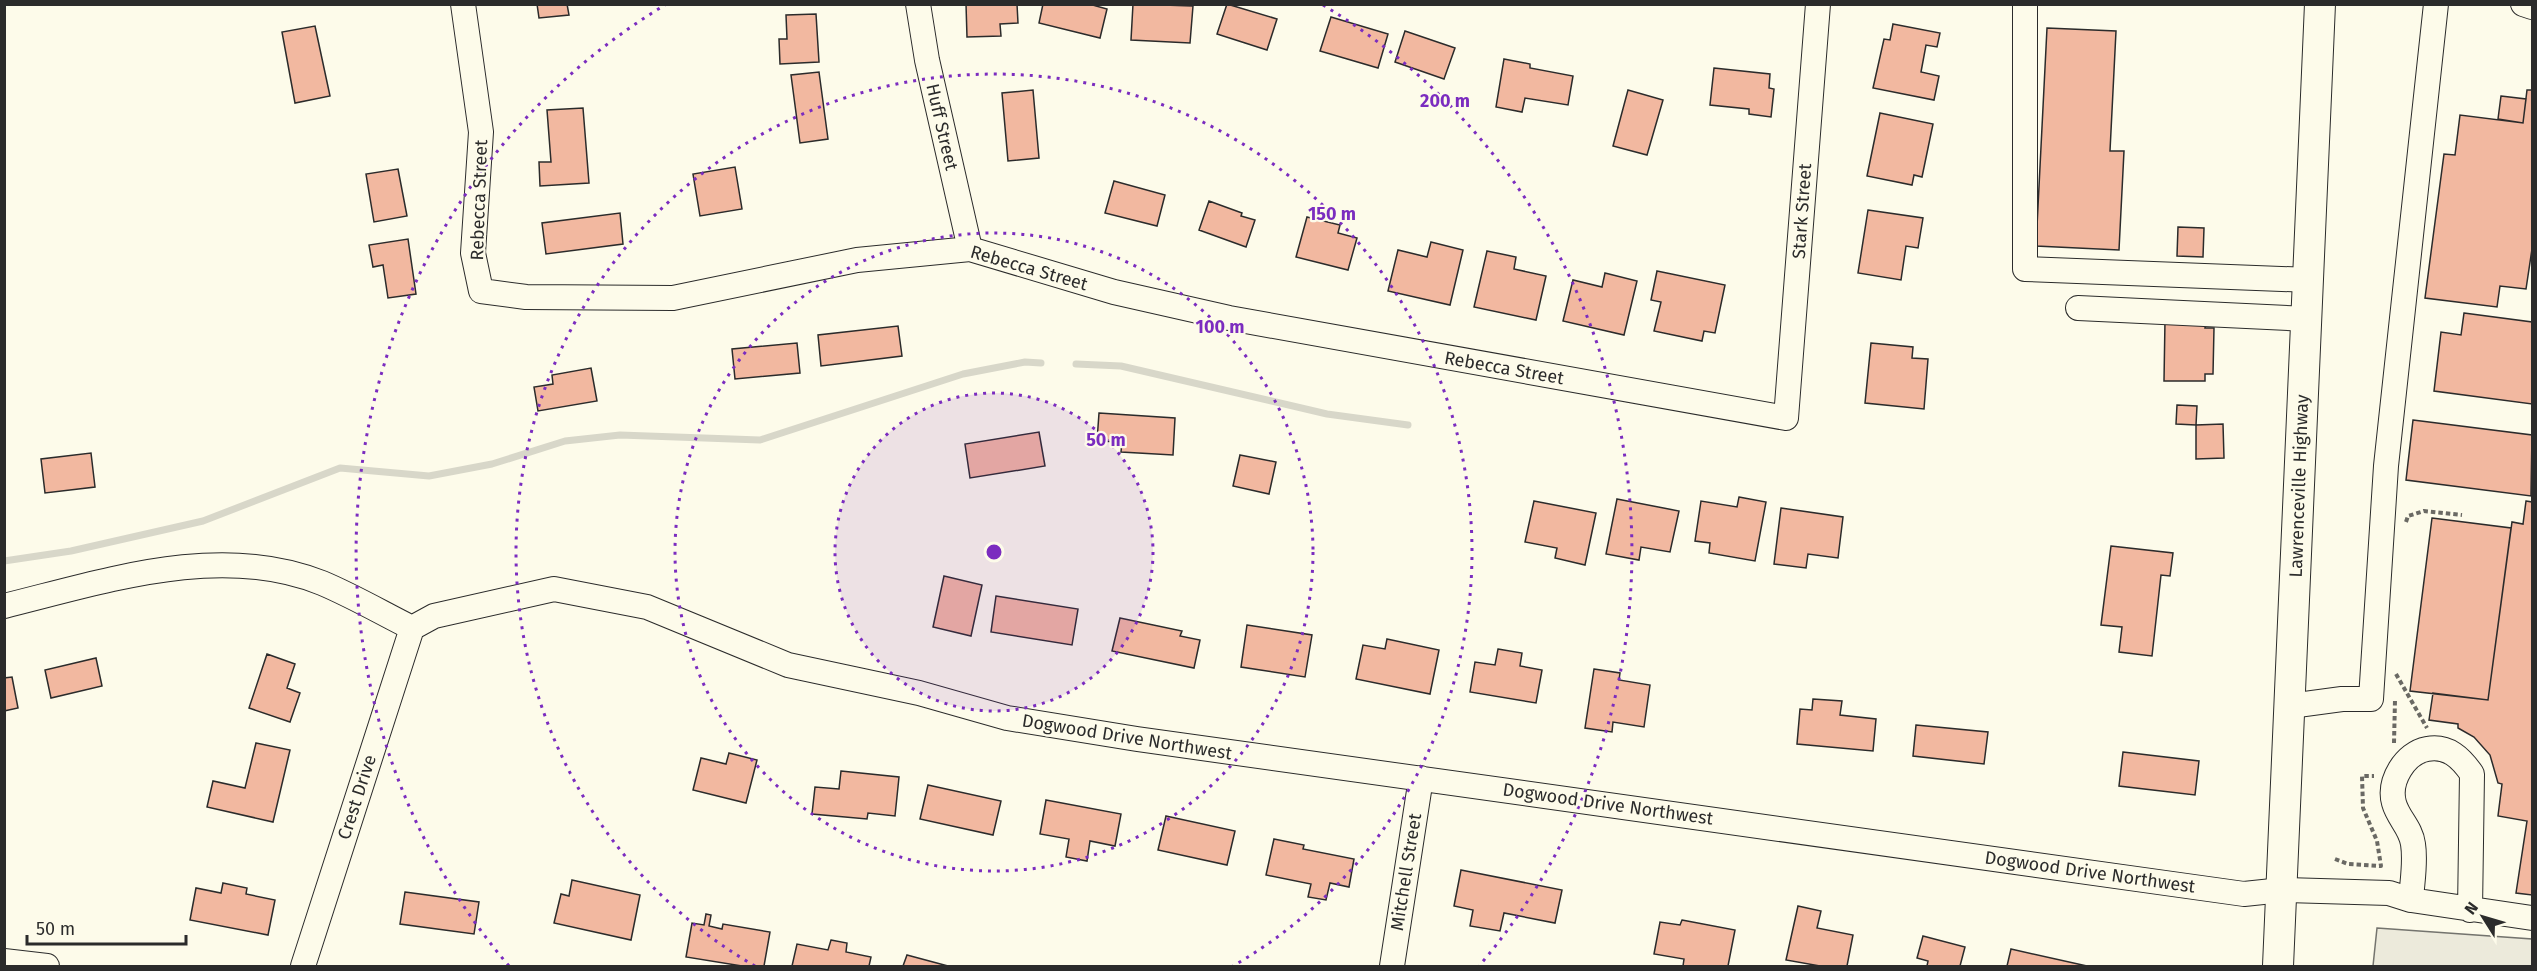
<svg xmlns="http://www.w3.org/2000/svg" width="2537" height="971" font-family="'Fira Sans',sans-serif">
<rect width="100%" height="100%" fill="#fdfbea"/>
<path fill="#eceadb" stroke="#74746e" stroke-width="1.5" d="M2377,928L2532,939V966H2373Z"/>
<g fill="none" stroke-linecap="round" stroke-linejoin="round">
<path stroke="#d8d7c9" stroke-width="7" d="M1076,364L1121,366L1327,414L1408,425
M4,561L71,551L203,521L340,468L429,476L492,464L565,441L620,435L760,440L963,374L1025,362L1041,363"/>
</g>
<path fill="#f2b8a0" stroke="#2b2b2b" stroke-width="1.5" d="M537,4H567L569,15L539,18Z
M966,4H1017L1018,23L1000,24L1001,36L967,37Z
M1043,4H1089L1107,9L1100,38L1039,23Z
M1133,4L1193,6L1190,43L1131,40Z
M1227,4L1277,19L1267,50L1217,34Z
M816,14L819,62L780,64L779,39H787L786,15Z
M1331,17L1388,34L1378,68L1320,51Z
M1893,24L1940,33L1937,47L1926,45L1921,72L1939,76L1934,100L1873,88L1884,39L1890,40Z
M315,26L330,96L295,103L282,32Z
M2047,28L2116,31L2110,151H2124L2119,250L2036,246Z
M1405,31L1455,48L1444,79L1395,62Z
M1504,59L1530,64V68L1573,76L1568,105L1525,98L1522,112L1496,107Z
M1714,68L1770,74L1769,88L1774,89L1771,117L1749,114V109L1710,105Z
M819,72L828,139L800,143L791,75Z
M1033,90L1039,158L1008,161L1002,93Z
M1628,90L1663,100L1647,155L1613,146Z
M2527,90H2532V249L2526,289L2500,286L2497,307L2425,298L2444,154L2455,155L2460,115L2523,123Z
M2501,96L2526,99L2523,123L2498,119Z
M583,108L589,183L540,186L539,162H551L547,110Z
M1880,113L1933,124L1922,177L1914,175L1912,185L1867,176Z
M735,167L742,209L700,216L693,174Z
M398,169L407,216L374,222L366,174Z
M1114,181L1165,195L1157,226L1105,213Z
M1209,201L1242,213L1241,216L1255,220L1246,247L1199,230Z
M1868,210L1923,218L1918,248L1906,246L1901,280L1858,273Z
M620,213L623,244L546,254L542,223Z
M1307,217L1340,225L1338,233L1357,238L1348,270L1296,257Z
M2178,227L2204,228L2203,257L2177,256Z
M408,239L416,294L388,298L383,265L373,267L369,245Z
M1431,242L1463,250L1450,305L1388,291L1398,250L1427,257Z
M1487,251L1516,257L1514,269L1546,276L1536,320L1474,307Z
M1657,271L1725,285L1715,333L1704,331L1702,341L1654,331L1661,302L1651,300Z
M1605,273L1637,281L1624,335L1563,321L1573,280L1602,287Z
M2464,313L2532,322V404L2434,391L2441,332L2461,335Z
M2165,320L2206,321L2205,328H2214L2213,374H2205V381H2164Z
M898,326L902,356L821,366L818,335Z
M797,343L800,373L735,379L732,349Z
M1871,343L1913,347L1912,358L1928,359L1924,409L1865,403Z
M591,368L597,401L538,411L534,387L553,384L552,375Z
M2177,405L2197,406L2196,425L2176,424Z
M1099,413L1175,418L1173,455L1121,452L1122,442L1097,441Z
M2413,420L2532,435L2531,496L2406,480Z
M2223,424L2224,458L2196,459V425Z
M1039,432L1045,466L970,478L965,444Z
M91,453L95,487L45,493L41,459Z
M1240,455L1276,462L1269,494L1233,486Z
M1739,497L1766,502L1755,561L1709,553L1710,543L1695,541L1701,501L1737,507Z
M1617,499L1679,511L1670,552L1641,547L1639,560L1606,554Z
M1534,501L1596,513L1585,565L1555,558L1557,548L1525,542Z
M2526,501L2532,502V895L2516,893L2527,821L2498,816L2502,784L2498,783L2490,755L2474,737L2458,728V724L2429,720L2433,693L2488,700L2512,522L2523,524Z
M1781,508L1843,517L1838,558L1808,554L1806,568L1774,564Z
M2432,518L2511,528L2488,700L2410,691Z
M2111,546L2173,553L2170,576L2161,575L2152,656L2119,652L2122,627L2101,625Z
M944,576L982,585L971,636L933,627Z
M996,596L1078,609L1072,645L991,632Z
M1120,618L1182,631L1180,636L1200,640L1194,668L1112,651Z
M1247,625L1312,635L1305,677L1241,667Z
M1387,639L1439,650L1430,694L1356,679L1363,645L1385,649Z
M1498,649L1522,653L1520,666L1542,670L1536,703L1470,692L1475,662L1495,665Z
M267,654L295,664L287,688L300,693L290,722L249,708Z
M96,658L102,686L51,698L45,670Z
M1594,669L1620,673L1619,680L1650,685L1644,727L1613,722L1612,732L1585,728Z
M12,677L18,708L4,711V678Z
M1813,699L1842,701L1840,715L1876,719L1873,751L1797,744L1800,709L1812,710Z
M1916,725L1988,732L1984,764L1913,756Z
M256,743L290,750L273,822L207,807L213,781L245,788Z
M2123,752L2199,761L2195,795L2119,786Z
M729,753L757,760L746,803L693,790L701,758L726,764Z
M841,771L899,777L895,816L868,813L867,819L812,814L815,787L839,789Z
M928,785L1001,801L993,835L920,819Z
M1046,800L1121,814L1115,846L1090,841L1087,861L1066,857L1069,839L1040,834Z
M1166,816L1235,831L1227,865L1158,850Z
M1274,839L1304,845L1303,849L1354,859L1349,887L1330,883L1326,900L1308,897L1311,884L1266,875Z
M1461,870L1562,890L1555,923L1504,913L1500,931L1470,926L1473,910L1454,906Z
M572,880L640,895L631,940L554,923L561,894L569,896Z
M223,883L247,888L246,894L275,900L268,935L190,920L196,888L221,893Z
M405,892L479,902L474,934L400,924Z
M1798,906L1821,911L1817,928L1853,935L1847,966H1820L1786,960Z
M706,914L711,915L709,926L722,929L723,924L770,932L764,966H742L686,957L692,923L704,925Z
M1682,920L1735,930L1728,966H1683L1684,959L1654,954L1660,922L1680,925Z
M1923,936L1965,947L1960,966H1927L1928,961L1917,958Z
M831,940L847,943L846,952L871,957L869,966H792L797,944L828,950Z
M2011,949L2087,966H2007Z
M907,955L948,966H903Z"/>
<g fill="none" stroke-linecap="round" stroke-linejoin="round">
<g stroke="#2b2b2b" stroke-width="26">
<path id="minor" d="M463,4L481,132L473,253L481,291L526,297L673,298L857,260L970,249L1114,292L1229,318L1786,418L1818,4
M918,4L927,60L970,249
M2025,4V269L2310,280
M2523,4L2532,7
M2078,308L2308,319
M4,606C106,581 220,542 322,583C353,596 382,613 412,628
M412,628L434,616L554,589L647,607L788,665L919,693L1007,718L1137,739L2244,894L2282,890L2389,893L2411,900L2532,918
M2290,706L2342,699H2371L2386,466L2436,4
M2411,900C2412,882 2416,863 2413,844C2411,828 2398,818 2394,803C2388,781 2405,753 2427,749C2448,745 2461,758 2472,774L2470,910
M4,961L47,966
M303,966L412,628
M1392,966L1421,778"/>
</g>
<g stroke="#2b2b2b" stroke-width="32">
<path id="major" d="M2278,966L2320,4"/>
</g>
<path stroke="#6a6964" stroke-width="4" stroke-dasharray="4.5 3" stroke-linecap="butt" d="M2406,522L2408,516L2424,511L2462,515
M2396,674L2427,728
M2394,743L2395,700
M2335,859L2348,864L2381,866L2377,841L2363,808L2362,776H2374"/>
<use href="#minor" stroke="#fdfbea" stroke-width="24"/>
<use href="#major" stroke="#fdfbea" stroke-width="30"/>
</g>
<circle cx="994" cy="552" r="159" fill="#7b2cbf" fill-opacity=".12"/>
<g fill="none" stroke="#7b2cbf" stroke-width="3" stroke-dasharray="3 6">
<circle cx="994" cy="552" r="159"/>
<circle cx="994" cy="552" r="319"/>
<path d="M755 966A478 478 0 1 1 1233 966"/>
<path d="M509 966A638 638 0 0 1 665 5M1323 5A638 638 0 0 1 1479 966"/>
</g>
<g text-anchor="middle" dominant-baseline="central" stroke-width="4.5" stroke-linejoin="round" paint-order="stroke">
<g font-size="18" fill="#2b2b2b" stroke="#fdfbea">
<text transform="translate(942 127) rotate(77)">Huff Street</text>
<text transform="translate(479 200) rotate(-88)">Rebecca Street</text>
<text transform="translate(1802 211) rotate(-86)">Stark Street</text>
<text transform="translate(1029 268) rotate(16)">Rebecca Street</text>
<text transform="translate(1504 368) rotate(10)">Rebecca Street</text>
<text transform="translate(2299 486) rotate(-88)">Lawrenceville Highway</text>
<text transform="translate(1127 737) rotate(9)">Dogwood Drive Northwest</text>
<text transform="translate(357 797) rotate(-72)">Crest Drive</text>
<text transform="translate(1608 804) rotate(8)">Dogwood Drive Northwest</text>
<text transform="translate(1406 872) rotate(-81)">Mitchell Street</text>
<text transform="translate(2090 872) rotate(8)">Dogwood Drive Northwest</text>
</g>
</g>
<circle cx="994" cy="552" r="9" fill="#7b2cbf" stroke="#fdfbea" stroke-width="3"/>
<g font-size="18" text-anchor="middle" font-weight="bold" fill="#7b2cbf" stroke="#fdfbea" stroke-width="4.5" stroke-linejoin="round" paint-order="stroke">
<text x="1445" y="107">200 m</text>
<text x="1332" y="220">150 m</text>
<text x="1220" y="333">100 m</text>
<text x="1106" y="446">50 m</text>
</g>
<rect width="2537" height="971" fill="none" stroke="#2b2b2b" stroke-width="12"/>
<g transform="translate(2483 917) rotate(307)" stroke="#fdfbea" stroke-width="4.5" paint-order="stroke">
<path d="M0-4.5L10 22L0 15L-10 22Z" fill="#2b2b2b"/>
<text y="-9" font-size="16" font-weight="bold" text-anchor="middle" fill="#2b2b2b">N</text>
</g>
<path d="M27 935v9h159v-9" fill="none" stroke="#2b2b2b" stroke-width="3"/>
<text x="36" y="935" font-size="18" fill="#2b2b2b" stroke="#fdfbea" stroke-width="4.5" paint-order="stroke">50 m</text>
</svg>
